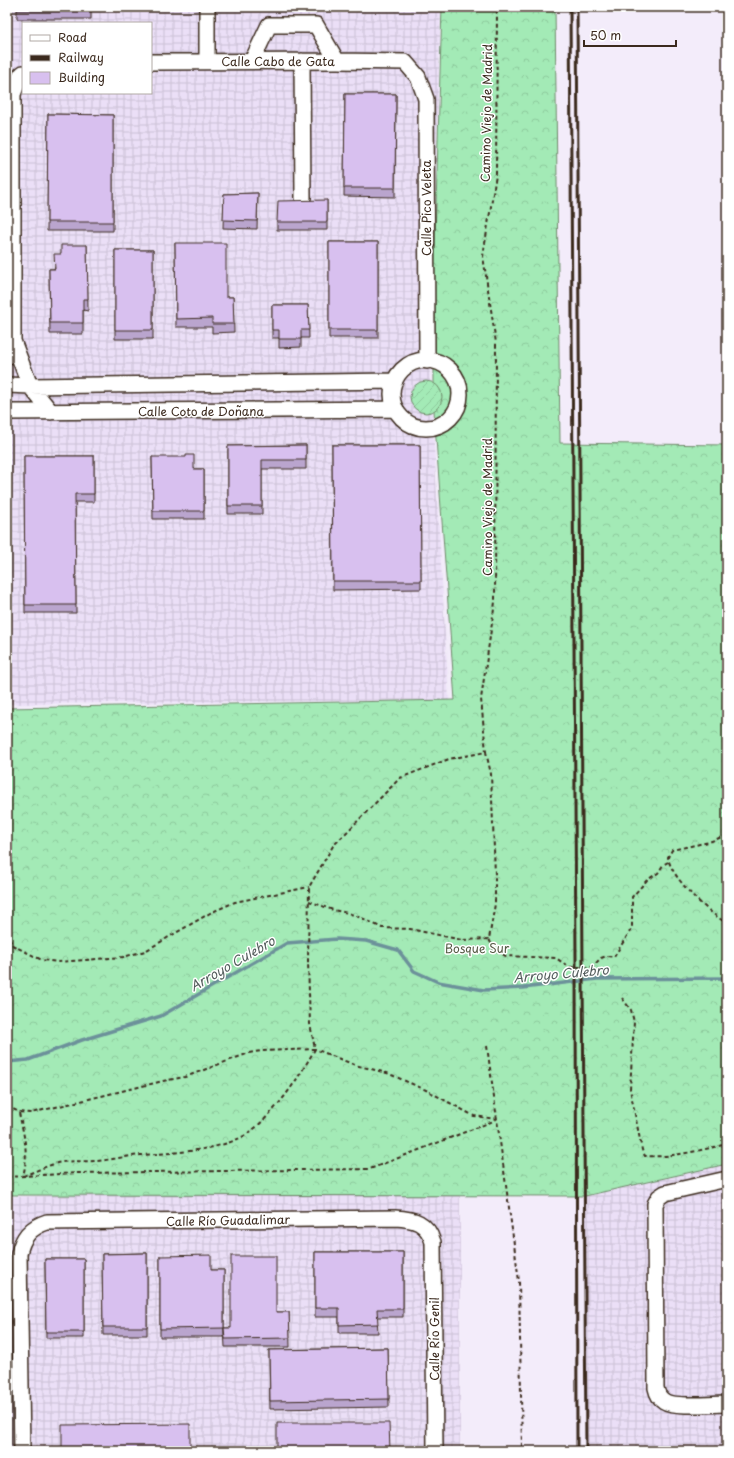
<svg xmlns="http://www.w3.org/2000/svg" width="734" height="1458" font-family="'Playpen Sans',sans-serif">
<defs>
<pattern id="industrial-grid" width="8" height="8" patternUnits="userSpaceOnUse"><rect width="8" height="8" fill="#ebdff7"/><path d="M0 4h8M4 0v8" fill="none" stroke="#cac0d3"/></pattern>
<pattern id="forest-crowns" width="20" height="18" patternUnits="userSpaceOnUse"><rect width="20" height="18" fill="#a3eab6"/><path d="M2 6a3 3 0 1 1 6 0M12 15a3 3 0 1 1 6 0" fill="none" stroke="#8dc99c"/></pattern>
<pattern id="garden-furrows" width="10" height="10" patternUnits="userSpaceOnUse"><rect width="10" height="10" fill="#a3eab6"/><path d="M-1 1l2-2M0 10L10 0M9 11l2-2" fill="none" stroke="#8dc99c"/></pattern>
</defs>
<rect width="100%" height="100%" fill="#f3ecfa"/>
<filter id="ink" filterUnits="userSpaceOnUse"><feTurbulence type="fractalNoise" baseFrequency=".025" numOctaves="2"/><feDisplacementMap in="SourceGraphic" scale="8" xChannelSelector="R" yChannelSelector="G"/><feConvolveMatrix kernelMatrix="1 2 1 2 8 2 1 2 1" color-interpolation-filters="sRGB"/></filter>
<g filter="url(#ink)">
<path fill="url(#industrial-grid)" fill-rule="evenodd" d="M7,7H441L429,360L449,700L7,704ZM23,23H151V93H23Z
M727,1164V1451H586L585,1196Z
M460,1187V1451H7V1197Z"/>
<path fill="url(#forest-crowns)" stroke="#6f8a6a" d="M442,7H555L560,443L727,445V1164L585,1196L7,1195V708L455,700L434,411V272Z"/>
<path fill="url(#garden-furrows)" stroke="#6f8a6a" d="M410 397a16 16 0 1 1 32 0a16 16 0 1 1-32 0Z"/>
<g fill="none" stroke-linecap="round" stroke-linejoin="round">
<path stroke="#6c919a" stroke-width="3.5" d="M7,1062L28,1060L82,1040L161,1016L287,943L337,939L366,941L398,950L414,971L438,982L484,990L523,988L597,979L727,978"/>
<g stroke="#3b2a1e" stroke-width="18">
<path id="minor" d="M207,7V61
M252,61L269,25H316L337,61
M302,61L303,198
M151,62L337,61L405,62L418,77L426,99L427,361
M13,341L30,386L51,412
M7,357L13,341V94L21,75L23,73
M392 394a34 34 0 1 1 68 0a34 34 0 1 1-68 0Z
M7,385L30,386L395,381
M7,412L396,409
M727,1179L665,1193L659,1197L655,1204L656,1388C657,1393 659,1398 664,1401C674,1408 713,1404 727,1404
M22,1451L19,1254C22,1237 31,1227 47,1222L395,1218C414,1219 427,1222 433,1242L435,1451"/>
</g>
<path stroke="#3b2a1e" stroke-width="2" stroke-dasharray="4 3" stroke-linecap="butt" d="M486,752L491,774L495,874V904L489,939L494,950L506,956L556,958L569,967H592L601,958L607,956L614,957L632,928V897L647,880L658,873L663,865L668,862
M727,835L709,842L672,850L668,857C670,877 709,914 727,923
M309,901L333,910L348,913L364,919L382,928L410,929L462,940L489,939
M7,932L12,945
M7,950L12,945L42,960L59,962L123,957L145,951L210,913L235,902L309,887
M622,998L631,1010L634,1022L630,1089L642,1150L645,1156C672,1158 701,1150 727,1144
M487,1046L519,1281L522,1451
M7,1106L19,1112L31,1113L163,1081L185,1077L249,1053L261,1051L315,1049L355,1065L387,1073L426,1090L474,1116L497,1119
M19,1113C24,1135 29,1154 23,1176
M23,1176C34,1172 46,1166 57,1163C69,1160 84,1162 96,1161C111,1160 126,1156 141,1155C173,1153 224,1151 250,1132C278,1110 298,1079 315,1049L310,1024L308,961L309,887L333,846L400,778L449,759L486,752L481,699L495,602L496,343L483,256L496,175L497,7
M7,1177L78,1173L370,1169L496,1120"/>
<use href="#minor" stroke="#fff" stroke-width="15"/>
<path stroke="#3b2a1e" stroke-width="3" d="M570,7L576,958L577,1451
M577,7L586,1451"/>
</g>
<path fill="#baa5ce" stroke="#3b2a1e" d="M17,7H91V19H17Z
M255,7H350V10H255Z
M345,94H396L395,197L344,196Z
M48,114L113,115V231H47Z
M258,193L257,229L223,228L224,194Z
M327,200V230H277V222Z
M329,242H378V338H329Z
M175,243L226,297H233L234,332L212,333V327H176Z
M87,245L88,311L83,310V334H50L49,269H54L61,254Z
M115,250H153V339H115Z
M272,305H308L309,338H301V347L279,348V338H272Z
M306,445V469H262V514H228V446Z
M332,445H420L421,589L333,590Z
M24,456H94V502H75L76,613H25Z
M152,457L194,469H204V519H153Z
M315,1252H403V1317H377L378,1333H339V1317H315Z
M147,1253V1335H103L102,1254Z
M160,1256L211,1270H224V1337H160Z
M45,1259H84V1338H46Z
M276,1312H289L290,1347H225L224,1328H231Z
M388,1348L389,1407L270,1409L269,1350Z"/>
<path fill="#d8c0ef" stroke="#3b2a1e" d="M17,7H91V10H17Z
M345,94H396L395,188H344Z
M48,114L113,115V222H47Z
M258,193L257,221L223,220L224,194Z
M327,200V222H277L278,201Z
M329,242H378V330H329Z
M175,243H226V297H233L234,324H212V318L176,319Z
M61,245H87L88,299H83V323H50L49,269H55L54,254H61Z
M115,250H153V330H115Z
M272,305H308L309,330H301V339H279V330H272Z
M306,445V460H262V506H228V446Z
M332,445H420L421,581H333Z
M186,455H194V469H204V511H153L152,457H186Z
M24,456H94V494H75L76,605H25Z
M315,1252H403V1309H377L378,1324L339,1325V1308H315Z
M147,1253V1327H103L102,1254Z
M211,1255V1270H224V1328L160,1329V1256Z
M231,1256H276V1312H289L290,1338L225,1339L224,1328H231Z
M45,1259H84V1332H46Z
M388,1348L389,1399L270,1401L269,1350Z
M277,1423H389L390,1451H277Z
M190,1424V1451H62V1425Z"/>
</g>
<g text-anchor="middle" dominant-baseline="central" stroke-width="3" stroke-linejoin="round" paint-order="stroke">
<g font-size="12" fill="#3b2a1e" stroke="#fff">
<text x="278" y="61">Calle Cabo de Gata</text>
<text transform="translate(486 113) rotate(-89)">Camino Viejo de Madrid</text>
<text transform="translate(426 208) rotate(-90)">Calle Pico Veleta</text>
<text x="201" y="411">Calle Coto de Doñana</text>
<text transform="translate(487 507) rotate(-90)">Camino Viejo de Madrid</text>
<text transform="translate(228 1220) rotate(-1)">Calle Río Guadalimar</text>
<text transform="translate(434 1339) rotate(-90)">Calle Río Genil</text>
</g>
<g font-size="12" fill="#555a44" stroke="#fff">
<text x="477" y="948">Bosque Sur</text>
</g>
<g font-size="13" font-style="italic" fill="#535d5c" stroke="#fff">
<text transform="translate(232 963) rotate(-30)">Arroyo Culebro</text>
<text transform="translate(561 973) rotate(-5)">Arroyo Culebro</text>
</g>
</g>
<rect width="734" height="1458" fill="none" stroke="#fff" stroke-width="24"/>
<rect x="12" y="12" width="710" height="1434" fill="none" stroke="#3b2a1e" stroke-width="1.5" filter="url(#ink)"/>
<rect x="22" y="22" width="130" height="72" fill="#ffffff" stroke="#b1aaa5"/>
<rect x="30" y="35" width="20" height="6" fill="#ffffff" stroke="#b1aaa5"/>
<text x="58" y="42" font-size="12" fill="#3b2a1e">Road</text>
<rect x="30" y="55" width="20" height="6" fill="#3b2a1e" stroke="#b1aaa5"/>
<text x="58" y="62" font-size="12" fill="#3b2a1e">Railway</text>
<rect x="30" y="72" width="20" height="12" fill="#d8c0ef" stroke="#b1aaa5"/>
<text x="58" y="82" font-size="12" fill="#3b2a1e">Building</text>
<path d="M584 40v6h92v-6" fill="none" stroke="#3b2a1e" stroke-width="2"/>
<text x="590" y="40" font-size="12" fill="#3b2a1e" stroke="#ffffff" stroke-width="3" paint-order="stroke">50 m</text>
</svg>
